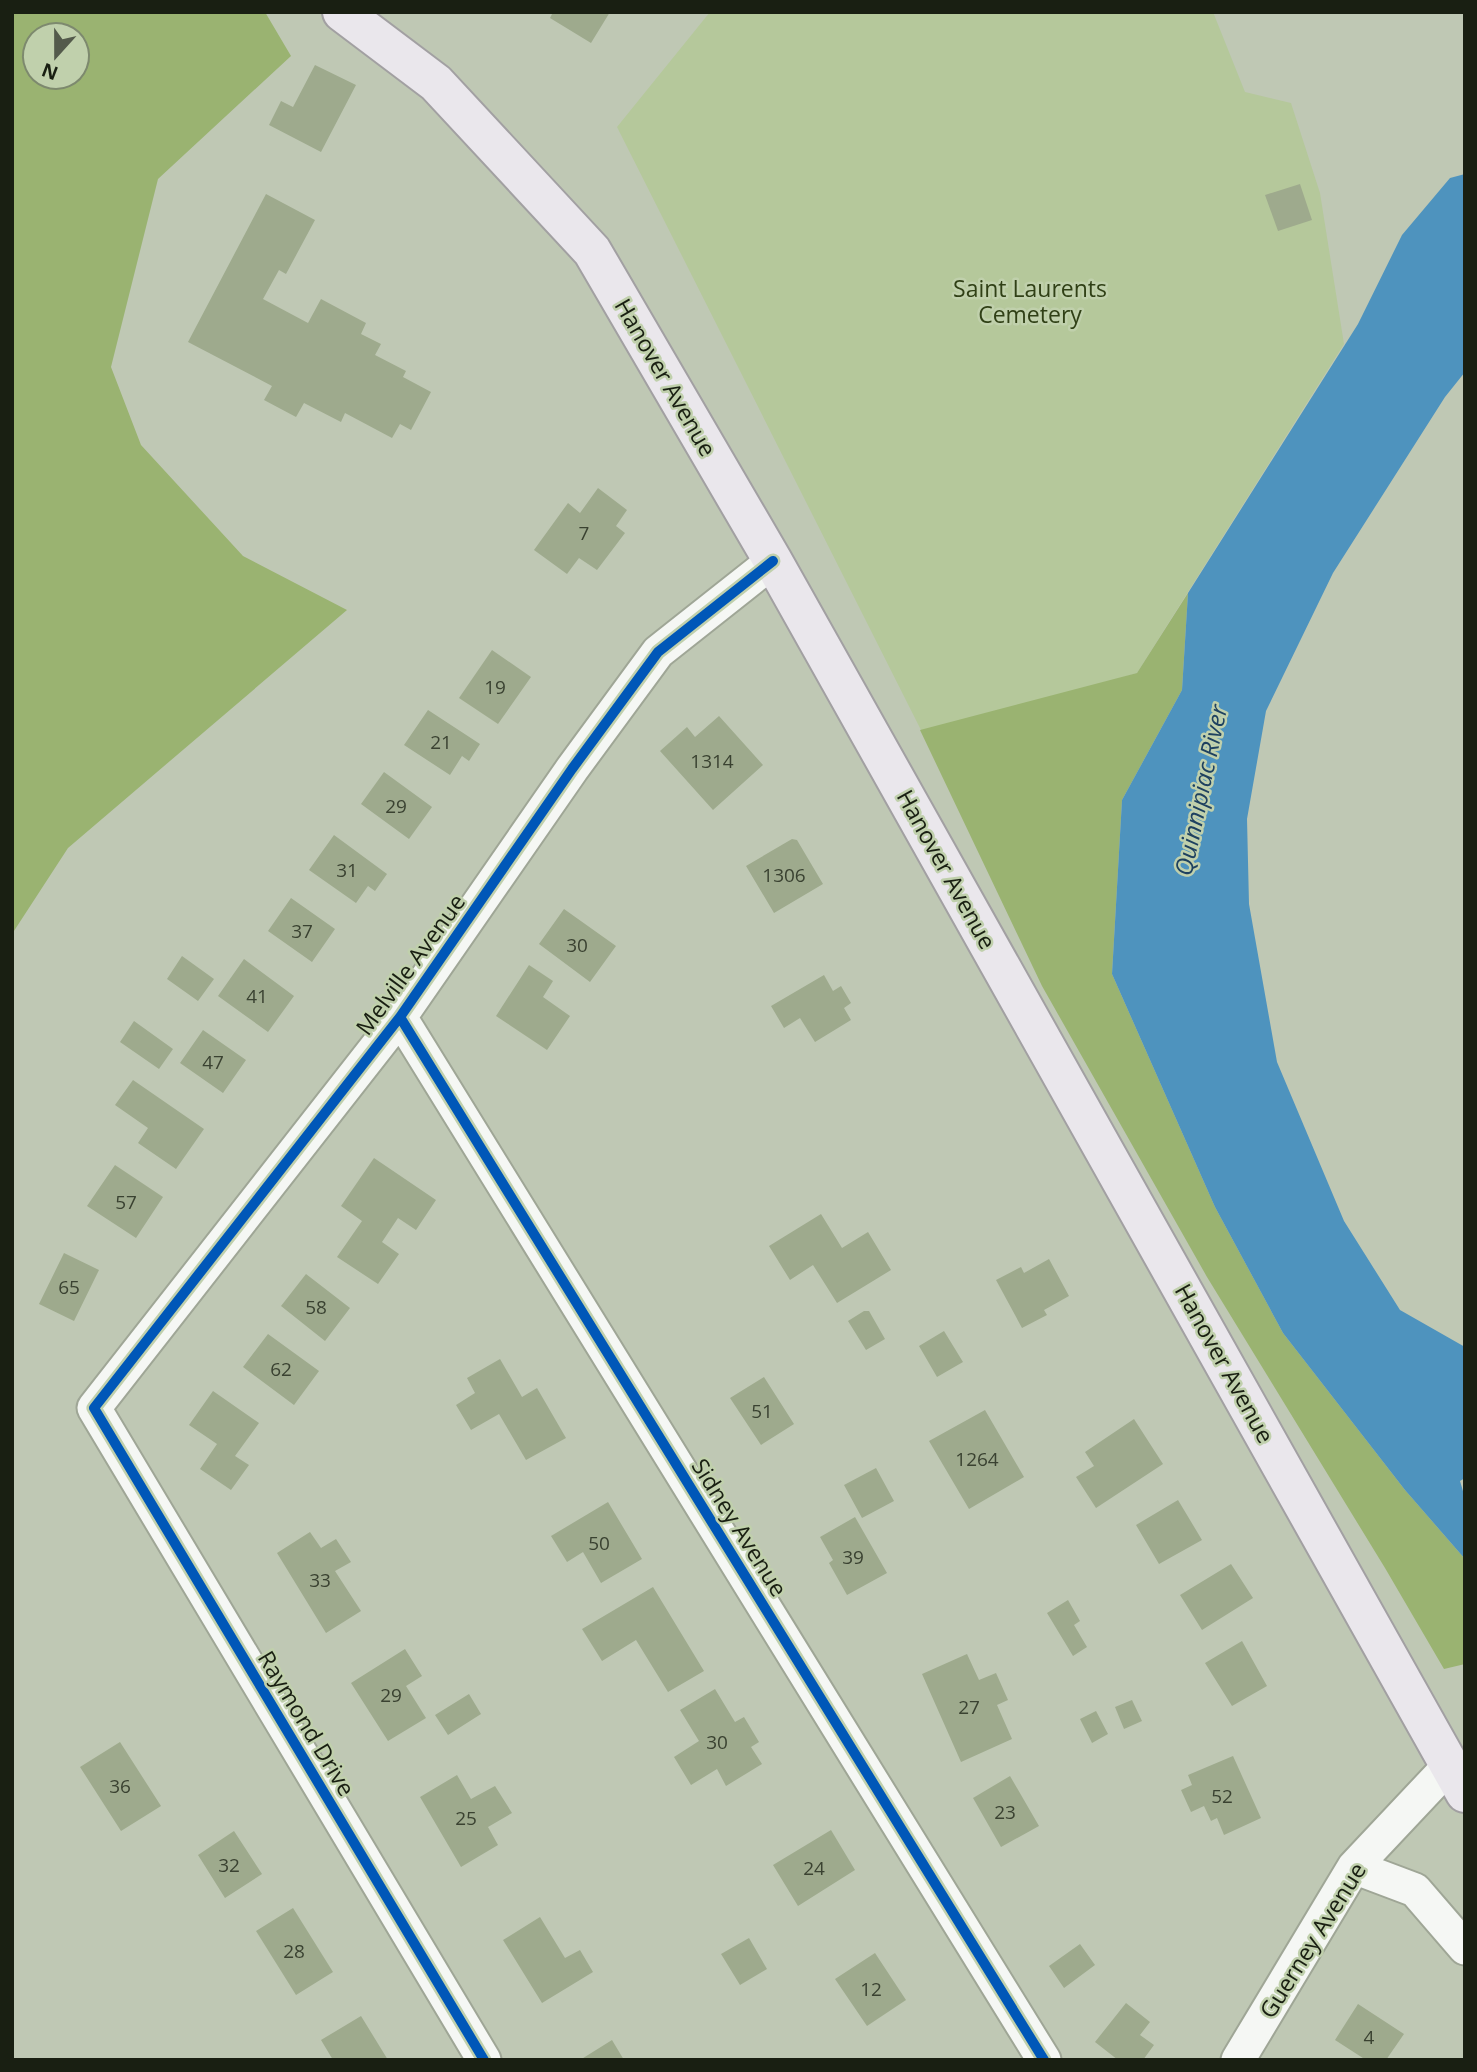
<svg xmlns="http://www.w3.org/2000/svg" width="1477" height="2072" font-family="'Open Sans',sans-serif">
<rect width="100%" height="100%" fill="#bfc8b4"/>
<path fill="#b5c89b" d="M710,12H1213L1245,92L1291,103L1320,193L1344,344L1137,673L924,736L617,127Z"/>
<path fill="#9ab371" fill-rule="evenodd" d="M12,12H265L291,56L158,179L111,367L141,445L243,556L347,610L68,848L12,934ZM35,35H77V77H35Z
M1188,593L1182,690L1122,800L1112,974L1215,1207L1283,1333L1405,1490L1465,1559V1664L1444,1669L1385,1568L1207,1277L1042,986L920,730L1137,673Z"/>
<path fill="#4e93be" d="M1465,174V372L1445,397L1333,573L1266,711L1247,819L1249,904L1277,1062L1344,1221L1400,1310L1465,1347V1478L1460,1481L1465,1498V1559L1405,1490L1283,1333L1215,1207L1112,974L1122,800L1182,690L1188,593L1358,324L1402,235L1450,178Z"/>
<path fill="#9eaa8d" d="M553,12H610L591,43L550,18Z
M315,65L356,85L321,152L269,125L281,101L293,107Z
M1300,184L1312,220L1278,231L1265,195Z
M266,194L315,220L286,274L279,270L263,299L308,323L321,299L366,323L361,334L381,344L375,355L406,371L403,377L431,392L411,430L400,424L392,438L345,413L341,422L304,403L296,417L264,400L272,386L188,342Z
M598,488L627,510L616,526L625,533L597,570L579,558L567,574L534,550L568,503L580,513Z
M492,650L531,677L498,724L459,698Z
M428,710L480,744L469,761L462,756L450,775L404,745Z
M719,716L763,765L713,810L660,751L687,727L695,737Z
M384,772L432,807L409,839L361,804Z
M334,835L387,874L375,891L368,886L356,903L309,870Z
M792,839L797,840L823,884L774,913L746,866Z
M291,898L335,929L312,962L268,931Z
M564,909L616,946L590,982L539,944Z
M182,956L214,979L198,1001L167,979Z
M244,959L294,996L268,1032L218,996Z
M529,965L553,981L543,997L570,1016L547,1050L496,1016Z
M824,975L833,991L841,986L851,1003L844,1008L851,1020L815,1042L800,1018L784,1028L771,1006Z
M134,1021L173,1049L159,1069L120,1042Z
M203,1030L246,1060L223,1093L180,1063Z
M133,1080L204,1129L176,1169L138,1143L148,1128L115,1105Z
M374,1158L436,1200L416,1230L398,1218L382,1242L399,1254L378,1284L337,1257L362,1221L341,1206Z
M115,1165L163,1197L136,1238L87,1206Z
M821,1214L842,1248L868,1232L891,1270L837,1303L813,1265L790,1280L769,1246Z
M64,1253L99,1270L74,1321L39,1304Z
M1049,1259L1069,1296L1044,1310L1047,1315L1022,1328L996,1280L1021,1267L1024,1273Z
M306,1274L350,1308L325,1341L281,1306Z
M864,1311H869L885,1339L866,1350L848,1321Z
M944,1331L963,1362L937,1377L919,1346Z
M268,1334L319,1371L294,1405L243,1367Z
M500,1359L522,1397L537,1388L566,1438L526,1460L499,1414L471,1430L456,1405L475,1393L467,1378Z
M764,1377L794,1424L761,1445L730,1398Z
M213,1391L259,1423L235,1456L249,1465L231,1490L200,1469L217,1444L189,1425Z
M985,1410L1024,1477L969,1509L929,1441Z
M1134,1419L1163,1464L1096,1508L1076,1477L1094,1466L1085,1452Z
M876,1468L894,1501L862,1518L844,1485Z
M1178,1500L1202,1540L1159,1564L1136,1525Z
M608,1502L642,1559L601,1583L583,1552L567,1562L551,1536Z
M855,1517L887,1573L847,1595L829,1563L833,1560L820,1537Z
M310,1532L321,1548L336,1539L351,1562L335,1571L361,1611L326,1633L277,1553Z
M1231,1564L1253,1598L1202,1630L1180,1595Z
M653,1587L704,1671L668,1692L636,1640L602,1661L582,1629Z
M1068,1600L1080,1621L1074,1625L1087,1647L1073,1656L1047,1613Z
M1242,1641L1267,1686L1232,1706L1205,1663Z
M405,1649L422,1676L406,1686L426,1718L388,1741L351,1683Z
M967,1654L979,1680L996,1673L1008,1700L997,1705L1012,1739L961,1762L922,1674Z
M715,1689L735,1722L744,1717L759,1742L751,1747L762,1764L726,1786L717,1769L691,1785L674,1757L699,1741L680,1710Z
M469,1694L481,1714L448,1735L435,1715Z
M1132,1700L1142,1721L1124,1729L1115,1707Z
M1096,1711L1108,1734L1092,1743L1080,1719Z
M120,1742L161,1806L121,1831L80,1767Z
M1233,1756L1261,1818L1224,1835L1217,1818L1211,1821L1204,1806L1191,1812L1181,1790L1192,1785L1188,1775Z
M457,1775L471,1799L495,1786L512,1813L488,1827L498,1845L461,1867L420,1797Z
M1010,1776L1039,1826L1001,1847L973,1798Z
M831,1830L855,1870L798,1906L773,1865Z
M234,1831L262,1874L225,1898L198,1855Z
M293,1908L333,1972L296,1995L256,1931Z
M540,1917L565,1958L580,1950L593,1972L542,2003L503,1940Z
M749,1938L767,1969L740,1985L721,1954Z
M1080,1944L1095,1965L1064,1988L1049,1966Z
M875,1953L906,2000L867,2026L835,1979Z
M1126,2003L1150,2022L1140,2035L1154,2045L1143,2060H1118L1095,2042Z
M1358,2004L1404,2034L1386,2060H1366L1335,2040Z
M361,2016L388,2060H333L321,2040Z
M612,2040L624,2060H580Z"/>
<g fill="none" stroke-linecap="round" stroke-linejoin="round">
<g stroke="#9fa696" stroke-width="37">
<path id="minor" d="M400,1017L1044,2060
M1354,1867L1415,1890L1465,1948
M484,2060L94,1408L400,1017L572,769L658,652L773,561
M1238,2060L1354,1867L1450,1765"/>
</g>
<g stroke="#a2a0a2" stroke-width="42">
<path id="major" d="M342,12L436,83L592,251L773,561L1465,1793"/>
</g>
<use href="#minor" stroke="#f5f7f4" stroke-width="33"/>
<use href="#major" stroke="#eae7ec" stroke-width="38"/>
<g stroke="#c0d0ac" stroke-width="15">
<path id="cycleway" d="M400,1017L1044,2060
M484,2060L94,1408L400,1017L572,769L658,652L773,561"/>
</g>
<use href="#cycleway" stroke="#0057b8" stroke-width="10"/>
</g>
<g text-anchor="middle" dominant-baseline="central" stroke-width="5" stroke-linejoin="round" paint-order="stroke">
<g font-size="19" fill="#3a4231">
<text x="584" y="533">7</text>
<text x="495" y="687">19</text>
<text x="441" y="742">21</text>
<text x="712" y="761">1314</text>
<text x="396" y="806">29</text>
<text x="347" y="870">31</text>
<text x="784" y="875">1306</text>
<text x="302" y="931">37</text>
<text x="577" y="945">30</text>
<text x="257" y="996">41</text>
<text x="213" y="1062">47</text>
<text x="126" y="1202">57</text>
<text x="69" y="1287">65</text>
<text x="316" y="1307">58</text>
<text x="281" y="1369">62</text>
<text x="762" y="1411">51</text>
<text x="977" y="1459">1264</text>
<text x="599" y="1543">50</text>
<text x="853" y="1557">39</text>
<text x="320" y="1580">33</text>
<text x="391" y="1695">29</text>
<text x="969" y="1707">27</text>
<text x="717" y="1742">30</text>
<text x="120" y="1786">36</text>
<text x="1222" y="1796">52</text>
<text x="1005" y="1812">23</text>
<text x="466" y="1818">25</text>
<text x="229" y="1865">32</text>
<text x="814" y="1868">24</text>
<text x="294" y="1951">28</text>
<text x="871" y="1989">12</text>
<text x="1369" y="2037">4</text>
</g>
<g font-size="23" fill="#304016" stroke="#c0d0ac">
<text x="1030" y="288">Saint Laurents<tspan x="1030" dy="26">Cemetery</tspan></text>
</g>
<g font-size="23" fill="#191f12" stroke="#c0d0ac">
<text transform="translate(666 377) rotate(60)">Hanover Avenue</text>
<text transform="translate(947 869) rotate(61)">Hanover Avenue</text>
<text transform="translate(410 964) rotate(-54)">Melville Avenue</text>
<text transform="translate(1225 1363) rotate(61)">Hanover Avenue</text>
<text transform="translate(740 1527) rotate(58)">Sidney Avenue</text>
<text transform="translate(307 1723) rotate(59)">Raymond Drive</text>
<text transform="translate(1312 1940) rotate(-58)">Guerney Avenue</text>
</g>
<g font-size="24" font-style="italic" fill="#1e4160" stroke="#c0d0ac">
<text transform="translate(1200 790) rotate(-78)">Quinnipiac River</text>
</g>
</g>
<rect width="1477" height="2072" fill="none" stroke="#191f12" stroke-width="28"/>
<g transform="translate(56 56) rotate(201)"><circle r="33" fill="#c0d0ac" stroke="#7d896e" stroke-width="2"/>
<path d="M0-5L12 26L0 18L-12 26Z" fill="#535a4b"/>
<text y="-10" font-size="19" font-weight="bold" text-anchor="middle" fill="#191f12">N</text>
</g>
</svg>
